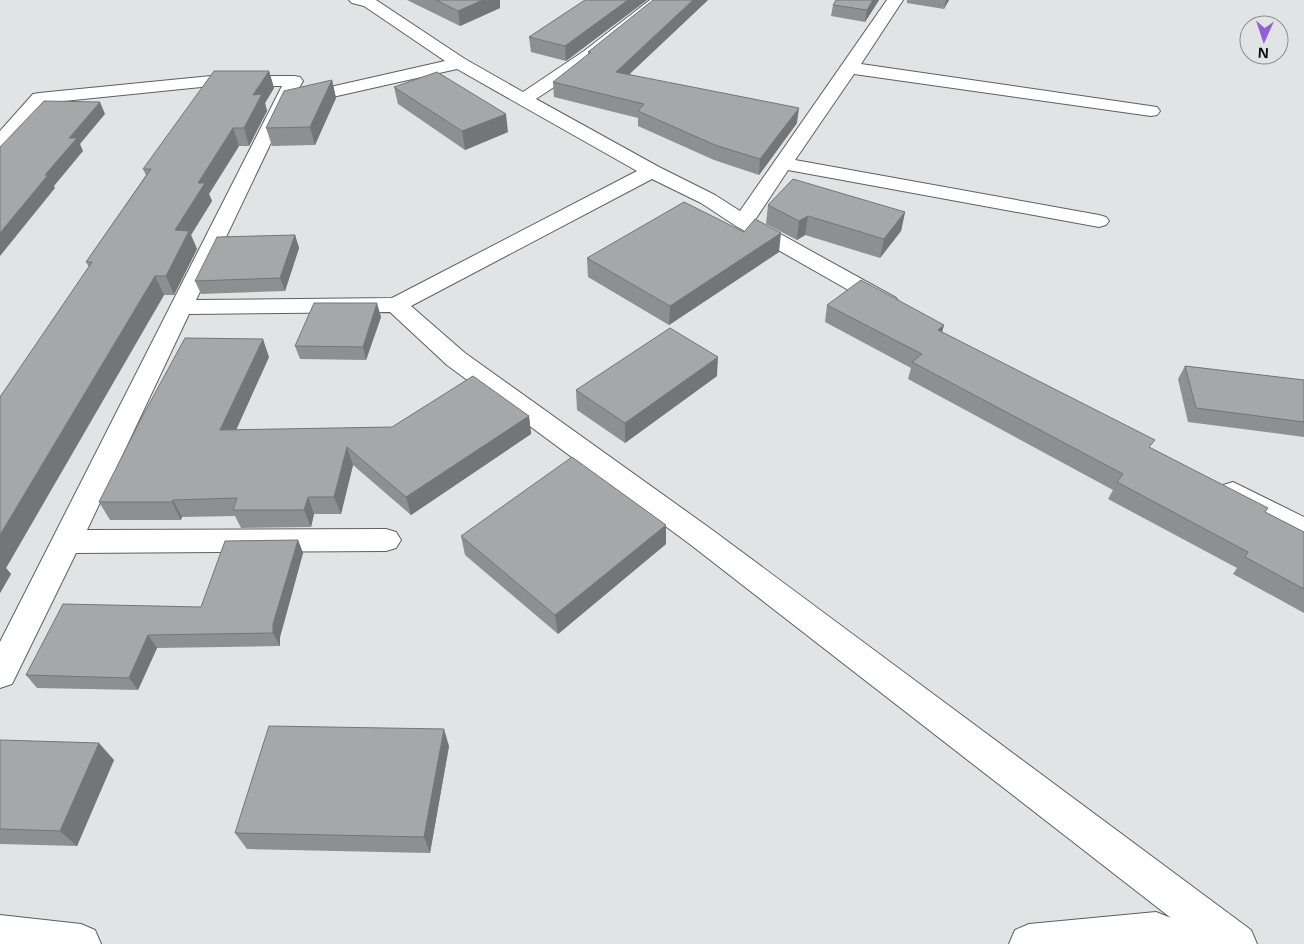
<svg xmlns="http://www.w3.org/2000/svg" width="1304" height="944" font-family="'Open Sans',sans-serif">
<rect width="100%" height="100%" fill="#e0e4e4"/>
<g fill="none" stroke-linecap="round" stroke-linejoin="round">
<g stroke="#5c6060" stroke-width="2">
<path id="minor" d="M349,0H376L465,59L523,92L584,51L650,0H667L596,59L536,99L659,167L715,195L740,211L887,0H903L861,64L1157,107L1160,111L1157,115L1151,116L854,74L795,160L1099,215L1106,217L1109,221L1106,225L1099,227L788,170L755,220L896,298L900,303L896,308L888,310L880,308L736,226L701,203L652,179L411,306L465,353L711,529L1251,930L1257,944H1009L1015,930L1029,924L1156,912L1171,918L691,545L447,365L390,312L189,314L87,530L386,529L396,532L401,540L396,548L386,551L76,553L12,684L0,688V642L282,86H211L44,103L7,146L0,148V131L33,94L39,93L211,76H294L300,77L303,81L295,95L445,61L364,6L352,3ZM457,69L637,171L392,298L196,300L288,107Z
M1233,482L1304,517V541L1294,538L1223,499L1219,492L1223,485Z
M0,915L81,924L95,930L101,944H0Z"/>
</g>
<use href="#minor" fill="#fff" fill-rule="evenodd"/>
</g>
<path fill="#8d9091" d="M407,0H500V8L460,26Z
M585,0H647L566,61L531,52L529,37Z
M708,0L629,74L797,123L759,175L714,160L638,126V118L554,97L553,82L588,55V52Z
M879,0L865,22L831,16L833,5Z
M907,0H949L944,9L907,3Z
M269,71L274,88L265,103L267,111L249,146H239L209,194L212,201L191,235L197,249L174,295H164L6,568L11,574L0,593V397L89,267L86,262L146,175L143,169Z
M332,80L336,98L315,145L272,146L266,128Z
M394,87L508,132L465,150L398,104Z
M768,205L905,212L901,231L880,258L805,235L797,240L766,224Z
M744,232L779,252L669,325L588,277L587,258Z
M295,235L299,248L285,291L201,294L195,281Z
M827,305L944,325L942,332L1151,448L1265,512L1304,532V613L1233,574L1237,568L1108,499L1113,490L908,379L911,368L825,322Z
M381,317L366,360L300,359L295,346Z
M269,357L236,430L392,427L529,416L531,434L411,515L353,465L341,514H314L311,527L241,528L235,516L182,517L181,520H110L99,502Z
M1185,366L1304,380V437L1188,422L1178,379Z
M717,376L625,443L577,410L576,390Z
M666,525V544L558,634L465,555L461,536Z
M298,540L303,553L280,637V646L157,648L138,690L37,688L26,675L201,607Z
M0,740L114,760L77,846L0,844Z
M449,746L430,853L247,849L235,833Z"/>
<path fill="#737676" d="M483,0H500V8L460,26L458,11Z
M628,0H647L566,61L565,46Z
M693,0H708L617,86L616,72Z
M873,0H879L865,22L867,10Z
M946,0H949L944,9Z
M269,71L274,88L265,103L267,111L249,146L244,128L253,95Z
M332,80L336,98L315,145L310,127Z
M100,102L105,114L80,144L83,151L54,186L55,188L0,256V233L45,175L69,138Z
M799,108L797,123L759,175L760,159Z
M506,114L508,132L465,150L462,131Z
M233,128L239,146L209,194L212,201L191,235L197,249L174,295L166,276L175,230L198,183Z
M905,212L901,231L880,258L884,239Z
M808,216L805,235L797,240L799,221Z
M781,233L779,252L669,325L670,306Z
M295,235L299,248L285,291L280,278Z
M155,276L164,295L6,568L11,574L0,593V535Z
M377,303L381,317L366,360L363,347Z
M944,325L939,342L938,330Z
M263,339L269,357L228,448L220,430Z
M718,357L717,376L625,443V423Z
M529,416L531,434L411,515L406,497Z
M347,447L353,465L341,514L334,497Z
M308,497L314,514L311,527L304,510Z
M173,500L182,517L181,520L172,502Z
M666,525V544L558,634L555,615Z
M298,540L303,553L280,637V646L273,633V624Z
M148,635L157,648L138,690L129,678Z
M444,729L449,746L430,853L424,837Z
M99,743L114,760L77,846L60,831Z"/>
<path fill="#a4a8a9" stroke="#737676" d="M436,0H483L458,11Z
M585,0H628L565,46L529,37Z
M653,0H693L616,72L799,108L760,159L715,145L638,111L644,104L553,82L591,52H588Z
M836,0H873L867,10L833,5Z
M214,71H269L253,95L262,94L244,128H233L198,183H205L175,230L189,231L166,276H155L0,535V397L92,262H86L151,169H143Z
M437,72L506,114L462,131L394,87Z
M332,80L310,127L266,128L284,91Z
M44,101L100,102L69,138H77L45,175H48L0,233V147Z
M793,179L905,212L884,239L808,216L799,221L768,205Z
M684,202L744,232L755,219L781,233L670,306L587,258Z
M295,235L280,278L195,281L217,237Z
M861,280L944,325L938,330L1155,440L1149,447L1268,508L1265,512L1304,532V589L1245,557L1248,552L1117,482L1123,474L912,362L922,354L827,305Z
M314,303H377L363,347L295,346Z
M670,328L718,357L625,423L576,390Z
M185,338L263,339L220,430L392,427L473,376L529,416L406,497L347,447L334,497H308L304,510H233L237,498L173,500L172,502H99L142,417Z
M1185,366L1304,380V422L1196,408Z
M572,457L666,525L555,615L461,536Z
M298,540L273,624V633L148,635L129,678L26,675L63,604L201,607L225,541Z
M269,726L444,729L424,837L235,833Z
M0,740L99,743L60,831L0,829Z"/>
<g transform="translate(1264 40) rotate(183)"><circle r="24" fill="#e0e4e4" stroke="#8b8e8e"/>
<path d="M0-4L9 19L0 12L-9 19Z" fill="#945ed7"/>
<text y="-8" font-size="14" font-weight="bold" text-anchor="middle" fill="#0c0d0d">N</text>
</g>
</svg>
